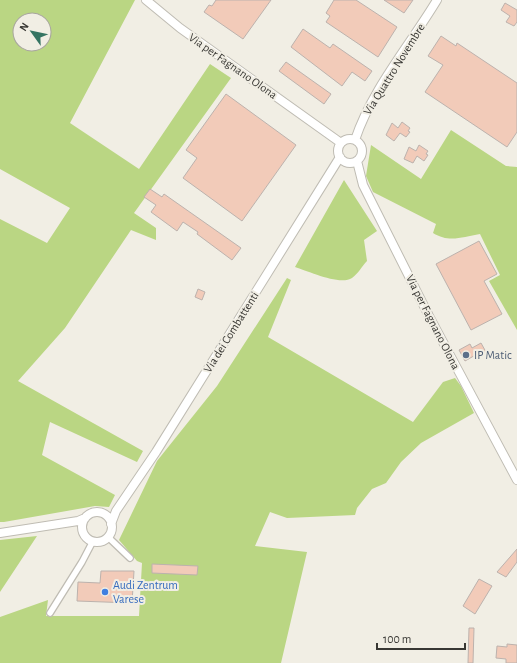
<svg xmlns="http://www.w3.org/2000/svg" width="517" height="663" font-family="'Alegreya Sans',sans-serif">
<rect width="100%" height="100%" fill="#f1eee4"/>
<path fill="#bad683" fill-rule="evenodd" d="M0,0H135L70,123L139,169L210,64L231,78L134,213L156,228V240L131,230L65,328L18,381L143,451L137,462L50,422L42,455L115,495L109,507L95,506L4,522H0V219L47,243L70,208L0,169ZM20,20H44V44H20Z
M451,130L506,166L517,167V330L489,281L500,275L480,234C462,237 449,243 433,233L436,224L373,192L366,176L371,145L421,179Z
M344,180L377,231L364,240L367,261C362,266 358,274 352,278C340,286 308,271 295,267Z
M287,278L291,280L268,337L413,422L443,382L455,378L461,386L474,413L421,443L401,462L386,483L372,489L357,508L355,515L287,518L270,512L255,546L307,552L281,663H0V617L48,600L46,616H139L142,563L137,561L119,540L157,461L217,386Z
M37,536L0,592V540Z"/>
<path fill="#f2cbb9" stroke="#bcb2ad" d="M216,0H271L243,39L204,12L209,5L212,6Z
M334,0H356L397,27L378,57L326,22L330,16L326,13Z
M384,0H413L404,13Z
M505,3L517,10V22L514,26L506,22L510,16L501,10Z
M303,29L330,48L333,44L372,71L365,81L352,72L342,86L291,47Z
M441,36L456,46L457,43L517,83V132L507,147L425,92L443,65L428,56Z
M286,62L331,94L324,104L279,71Z
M226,94L296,145L242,221L183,178L197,158L186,150Z
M402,122L410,128L408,131L410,132L406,137L400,133L394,141L386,135L392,123L398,128Z
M419,145L428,151L426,154L428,155L424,161L417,156L413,163L404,159L409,147L416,151Z
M150,189L162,197L164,194L241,248L232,260L197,234L198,232L183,222L177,231L151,212L156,205L144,197Z
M479,241L497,274L484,281L502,314L471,330L436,264Z
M198,289L205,292L202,300L195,297Z
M481,343L486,352L480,356L479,353L465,361L459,350L470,344L472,348Z
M517,549V562L506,577L497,572Z
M152,564L198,566L197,575L152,573Z
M101,571H134L132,603L77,601L78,582L100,583Z
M479,579L492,586L475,614L463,606Z
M469,628H474L473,663H468Z
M507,644L517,645V663H506V659L496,658L497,646L507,647Z"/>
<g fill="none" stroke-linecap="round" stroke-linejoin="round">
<g stroke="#bfbcb3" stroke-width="8">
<path id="street" d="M108,537L130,558
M50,613L82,562L93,541"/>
</g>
<g stroke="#bfbcb3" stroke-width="10">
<path id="secondary" d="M146,0L180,28L341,143
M338 151a12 12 0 1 1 24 0a12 12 0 1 1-24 0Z
M355,140C372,89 410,45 437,0
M357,161L363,185L429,316L517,480
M82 527a15 15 0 1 1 30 0a15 15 0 1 1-30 0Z
M111,524L116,511L156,452L340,157
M0,533L78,521L85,518"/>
</g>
<use href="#street" stroke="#fff" stroke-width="5.5"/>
<use href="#secondary" stroke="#fff" stroke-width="8"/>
</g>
<circle fill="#5c6f8a" stroke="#f1eee4" stroke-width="1.5" cx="466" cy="355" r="4"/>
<circle fill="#3f7fe0" stroke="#f1eee4" stroke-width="1.5" cx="105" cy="592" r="4"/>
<g text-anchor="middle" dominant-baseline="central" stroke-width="4" stroke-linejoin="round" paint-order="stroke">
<g font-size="12" fill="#383733" stroke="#f1eee4">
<text transform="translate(233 66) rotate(35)">Via per Fagnano Olona</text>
<text transform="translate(394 69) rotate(-58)">Via Quattro Novembre</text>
<text transform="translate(433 322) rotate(63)">Via per Fagnano Olona</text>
<text transform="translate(231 332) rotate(-58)">Via dei Combattenti</text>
</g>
<g font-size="12" fill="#4e5e75" stroke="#f1eee4" text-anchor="start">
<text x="474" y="355">IP Matic</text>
</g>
<g font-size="12" fill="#366cbe" stroke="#f1eee4" text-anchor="start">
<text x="113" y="585">Audi Zentrum<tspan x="113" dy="14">Varese</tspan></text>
</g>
</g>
<g transform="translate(32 32) rotate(303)"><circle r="19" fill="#f1eee4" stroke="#a7a59d"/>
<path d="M0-3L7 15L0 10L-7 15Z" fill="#357462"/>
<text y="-6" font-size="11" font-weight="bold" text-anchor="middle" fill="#383733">N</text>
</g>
<path d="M377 643v6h88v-6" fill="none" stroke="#383733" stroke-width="2"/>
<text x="383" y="643" font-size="12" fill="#383733" stroke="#f1eee4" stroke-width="3" paint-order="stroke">100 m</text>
</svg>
